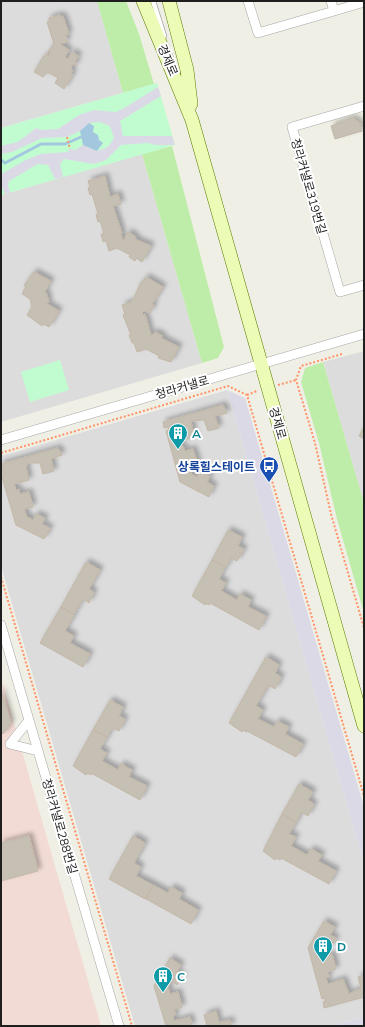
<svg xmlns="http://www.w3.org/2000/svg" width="365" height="1027" font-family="Mulish,'Noto Sans KR',sans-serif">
<defs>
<filter id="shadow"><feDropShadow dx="3.5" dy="-3.5" stdDeviation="2" flood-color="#0004"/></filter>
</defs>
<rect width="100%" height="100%" fill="#f0efe5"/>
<path fill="#dddcdc" d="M1,1H97L123,93L1,128Z
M142,154L202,363L1,422V195Z
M364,351V503L323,362Z
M227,390L364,864V1017L330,1026H135L1,566V456Z"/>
<path fill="#f2dbd4" d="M1,678L101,1026H1Z"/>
<path fill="#beeda9" d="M97,1H126L139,34L154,84L123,93Z
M172,146L224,347L218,358L202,363L142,154Z
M323,362L364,503V613L337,519L319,443L301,382L305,368Z"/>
<path fill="#c1fcd0" d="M157,83L175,145L1,195V128Z
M60,360L69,390L30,402L21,372Z"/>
<path fill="#dcd9e6" d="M158,87L161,96L120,121L123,136H172L175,145H155L148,143L121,145L106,160L94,164L64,159L60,164L63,177L55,179L48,165L38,164L9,181L8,185L10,192L5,194L1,185V174L26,160L40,154L67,152L70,149L75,150L83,145L97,151L108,147L114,138L110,126L100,122L89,123L80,131L67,137L42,138L12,152L1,154V146L18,142L36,128L41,130L58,129L79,115L94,110L116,112L126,107Z
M227,390L245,398L364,807V864Z
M364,1017V1026H330Z"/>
<path fill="#a4c7e0" d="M89,123L94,126L93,132L98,135L99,140L103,143L97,151L83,145L80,131Z"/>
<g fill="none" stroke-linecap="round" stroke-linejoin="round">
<path stroke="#a4c7e0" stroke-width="3" d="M1,160L5,163L41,144H65L81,137"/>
</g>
<path fill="#c6bfb4" stroke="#c3b8a7" filter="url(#shadow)" d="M60,15L61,17L63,16L69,34H66L67,42L60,44L69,50L65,57L68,59L72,52L79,56L75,61L77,63L75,66L73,64L71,68L73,70L71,73L73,74L64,89L55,83L58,78L47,72L43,77L34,72L43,57L44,58L46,54L49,56L51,52L48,51L54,44L47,22L49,21V18Z
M352,118L359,122L362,131L335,139L331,126Z
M105,176L110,197L118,194L121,204L113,206L122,233L121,234L122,238L124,240L128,232L136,237L135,239L151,246L142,262L136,258L135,261L129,257L130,255L117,248L109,251L106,241L103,242L101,234H104L100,221L98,222L96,215L98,214L92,194L90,195L88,188L90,187L88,181Z
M34,272L51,281L44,293L46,292L49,302L46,303L59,311L49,327L43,324L42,326L27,315L32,307L30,299L22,294L26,286L24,285Z
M146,277L163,287L152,304L154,305L150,313L145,311L142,312L143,315L145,314L151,335L150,337L155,332L163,336L161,338L179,347L171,362L158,358L159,356L146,349L137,352L134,343H132L129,335H131L123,315L125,314L122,305L132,302L141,282L142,283Z
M223,405L227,413L215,416L219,428L208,431L204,420L191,421L194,437L179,441L180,447L183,446L185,451L193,449L198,464L189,467L191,474L197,477L201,471L210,476L207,482L214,486L209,497L180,482L166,431L169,430L168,427L164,428L163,422Z
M364,427V439L359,436Z
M58,448L62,455L51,459L54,471L43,474L40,463H27V466L26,467L29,480L14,484L16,490L19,489L20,494L29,492L33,507L24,509L27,517L33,520L36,514L45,518L42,524L50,528L44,539L16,525L1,474L4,473L3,470H1V464Z
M228,530L242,537L238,546L244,549L237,561L231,558L226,567L212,560Z
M212,560L225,567L219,579L226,583L221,591L237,600L240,594L251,600L248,607L266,616L259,630L210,603L209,605L205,603V605L192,596Z
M86,562L100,570L89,589L94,592L89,603L83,599L74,614L61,607Z
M61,607L74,615L65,631L74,636L70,643L90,654L83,667L40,643Z
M266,657L279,665L275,673L281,677L275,689L268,685L256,706L263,710L258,719L274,727L277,721L289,727L285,734L303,744L296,757L247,731V732L243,730L242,732L229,723Z
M1,690L11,723L4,733L1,734Z
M110,700L123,707L119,716L125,719L119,731L112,728L107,737L93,730Z
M93,730L107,737L100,749L107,753L102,761L118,770L121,764L132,770L129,777L147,786L140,800L91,773V775L87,773L86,775L73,766Z
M299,784L313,792L308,800L314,804L308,816L301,812L296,822L282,814Z
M282,814L296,822L289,834L296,837L291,846L307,855L311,849L322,855L318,861L336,871L329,884L281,858L280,860L276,858L275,860L263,851Z
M29,836L38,871L1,881V843Z
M133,836L145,843L134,863L141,867L136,876L153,885L145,899L109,879Z
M153,885L168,893L171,887L182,893L179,899L198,910L191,924L146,899Z
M324,921L335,927L330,935L336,938L331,947L325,943L321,949L323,957L332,954L336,969L328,972L329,977L326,978L328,984L343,979L349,994L361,988L358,977L364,975V997L324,1008L323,1002L326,1001L325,998L322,999L308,948Z
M170,958L181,965L177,972L182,976L177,985L171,981L168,987L170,994L178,992L182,1007L174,1010L176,1015L173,1016L174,1021L190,1017L192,1026H166L154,986Z
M216,1011L219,1023L230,1020L232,1026H207L204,1015Z"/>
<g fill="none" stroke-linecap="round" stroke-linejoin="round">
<g stroke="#a6a6a6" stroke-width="6">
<path id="lane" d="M153,1L164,36"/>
</g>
<g stroke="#a6a6a6" stroke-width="10">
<path id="street" d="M248,1L258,33L334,11
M331,1L334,11L364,2
M364,106L292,127L340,292L364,285
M1,440L364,334
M1,625L119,1026
M29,720L10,744L38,751"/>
</g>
<g stroke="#587d00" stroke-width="14">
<path id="secondary" d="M143,1L192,120L364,726
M169,1L187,70L191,104"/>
</g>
<path stroke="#ff9368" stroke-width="2" stroke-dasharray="2 2" stroke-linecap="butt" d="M67,137L70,149
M342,354L301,366L296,380L315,443L331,514L364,628
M278,385L296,380
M247,395L257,391
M1,453L228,386L247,395L364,796
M1,577L132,1026"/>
<use href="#lane" stroke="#fff" stroke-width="4.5"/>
<use href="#street" stroke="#fff" stroke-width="9"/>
<use href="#secondary" stroke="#ecfcb7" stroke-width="13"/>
</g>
<defs>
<g id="building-pin" transform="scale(1)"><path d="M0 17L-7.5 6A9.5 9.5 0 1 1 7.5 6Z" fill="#0f9aa8" stroke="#fff"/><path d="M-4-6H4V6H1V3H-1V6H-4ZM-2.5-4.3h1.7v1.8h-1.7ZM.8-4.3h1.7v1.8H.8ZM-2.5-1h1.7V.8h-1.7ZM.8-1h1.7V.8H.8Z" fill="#fff"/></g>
<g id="bus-pin" transform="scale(1)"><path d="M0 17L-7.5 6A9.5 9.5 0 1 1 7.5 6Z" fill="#1a4fb4" stroke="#fff"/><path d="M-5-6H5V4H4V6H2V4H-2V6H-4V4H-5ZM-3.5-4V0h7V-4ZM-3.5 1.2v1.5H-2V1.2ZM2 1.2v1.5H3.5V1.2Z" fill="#fff"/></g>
</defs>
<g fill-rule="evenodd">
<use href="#building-pin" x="178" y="433"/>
<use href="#bus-pin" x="269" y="466"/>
<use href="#building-pin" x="323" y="946"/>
<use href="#building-pin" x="163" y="976"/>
</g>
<g text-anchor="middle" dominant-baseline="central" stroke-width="4" stroke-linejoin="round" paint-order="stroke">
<g font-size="12" fill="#1f1f1f" stroke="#fff">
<text transform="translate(168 60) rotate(67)">경제로</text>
<text transform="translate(309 186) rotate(74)">청라커낼로319번길</text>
<text transform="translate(182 387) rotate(-16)">청라커낼로</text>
<text transform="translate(278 423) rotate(74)">경제로</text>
<text transform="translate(60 826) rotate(74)">청라커낼로288번길</text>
</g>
<g font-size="12" font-weight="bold" fill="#0d838f" stroke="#fff" text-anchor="start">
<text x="192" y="433">A</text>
<text x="337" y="946">D</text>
<text x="177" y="976">C</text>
</g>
<g font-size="12" font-weight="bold" fill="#164399" stroke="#fff" text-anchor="end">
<text x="255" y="466">상록힐스테이트</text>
</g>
</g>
<rect width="365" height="1027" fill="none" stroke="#1f1f1f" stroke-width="4"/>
</svg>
